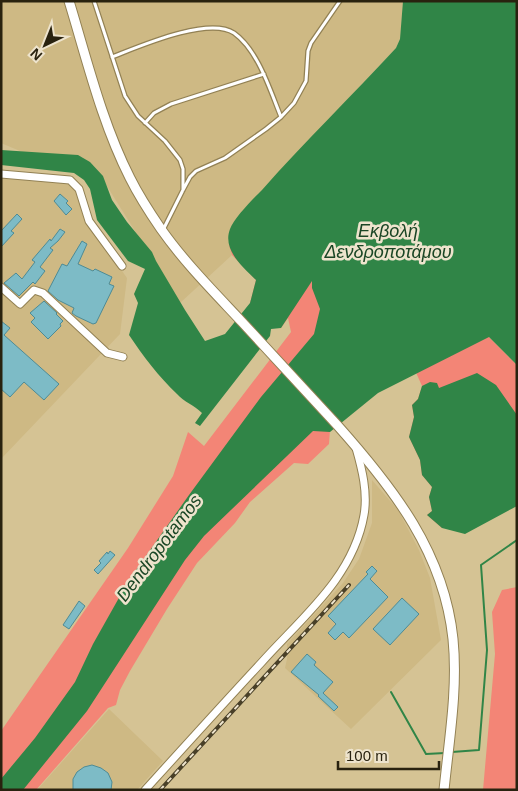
<svg xmlns="http://www.w3.org/2000/svg" width="518" height="791" font-family="Arial,sans-serif">
<rect width="100%" height="100%" fill="#d5c394"/>
<path fill="#ceb984" d="M1,1H403L400,39L396,48L241,213L230,229L229,245L232,255L180,303L95,167L82,157L27,154L1,143Z
M1,174L57,178L71,185L82,201L102,242L127,278L120,334L1,459Z
M372,480L398,510L419,550L430,578L441,640L351,729L285,668L287,659V644L343,583L359,559L372,523Z
M109,709L163,761L137,790H37Z"/>
<path fill="#f38576" d="M230,229L489,337L517,365V506L442,528L427,515L432,511L429,497L432,487L422,475L420,460L409,437L414,417L412,405L418,399L422,386L414,368L362,400L330,430L329,444L308,464L294,463L250,502L235,523L197,563L167,609L130,671L120,690L116,705L108,708L36,790H1V731L128,548L173,476L188,432L204,446L291,332L288,318L281,328L250,303L256,280L232,255L229,245Z
M517,587V790H483L495,654L492,612L502,590Z"/>
<path fill="#308547" d="M403,1H517V365L489,337L378,393L330,432L313,431L204,536L185,560L87,711L23,790H1V779L35,738L75,682L93,644L129,580L189,495L261,397L314,334L320,309L312,288V281L281,328L271,329L270,336L200,426L195,423L202,413C194,405 184,402 177,394C159,377 143,356 129,335L138,303L134,294L145,269L128,261L97,220L90,189L84,180L74,173L1,165V150L78,155L90,162L103,176L112,200L127,222L152,252L156,261L185,310L205,341L225,334L250,303L256,280C243,267 222,250 230,229C234,218 253,199 262,190C305,141 352,96 396,48L400,39Z
M477,373L496,385L517,415V506L465,534L442,528L427,515L432,511L429,497L432,487L422,475L420,460L409,437L414,417L412,405L418,399L422,386L430,382L437,383L439,388Z"/>
<g fill="none" stroke-linecap="round" stroke-linejoin="round">
<path stroke="#308547" stroke-width="2" d="M391,692L426,754L445,753
M452,752L479,750L487,650L481,565L517,540"/>
</g>
<path fill="#7dbbc6" stroke="#4e8b95" d="M60,194L68,201L66,203L72,209L66,215L54,201Z
M17,214L22,219L11,231L14,233L1,247V231Z
M60,229L65,232L58,241L50,248L53,250L40,267L45,271L35,284L33,282L19,296L4,283L16,273L22,279L35,262L32,260L50,239L51,241Z
M82,241L87,244L78,264L93,271L95,269L112,277L109,284L114,286L96,323L93,324L76,316L72,313L74,308L58,300L48,291L62,264L67,266Z
M44,301L57,313L56,314L63,321L60,324L61,326L48,339L31,322L35,318L30,313Z
M1,321L10,328L4,335L59,384L44,400L24,382L10,397L1,389Z
M110,551L115,555L98,574L94,570L101,563L99,561L107,552L108,554Z
M372,566L377,571L370,579L388,597L349,638L343,632L335,640L328,633L336,624L328,616L368,574L366,572Z
M402,598L419,614L390,645L373,629Z
M79,601L85,606L69,629L63,625Z
M307,654L316,662L314,665L333,682L323,693L338,707L334,711L318,696L319,695L291,672Z
M92,765L101,768L108,773L112,782L111,790H73V779L77,772L84,767Z"/>
<g fill="none" stroke-linecap="round" stroke-linejoin="round">
<g stroke="#928154" stroke-width="5.5">
<path id="service" d="M94,1L125,96L138,116L165,141L180,160L183,169V190
M112,57C138,47 208,16 234,33C258,50 270,90 281,117
M145,123L154,113L171,104L264,74
M164,228L183,190L190,177L196,171L225,158L266,129L281,117L294,103L306,81L308,51L311,43L340,1"/>
</g>
<g stroke="#928154" stroke-width="9">
<path id="minor" d="M1,174L70,180L79,189L89,221L122,266
M1,287L20,304L34,290L43,293L107,353L123,357
M145,790C184,747 222,705 261,663C301,618 353,578 364,515C368,493 362,469 356,448"/>
</g>
<g stroke="#928154" stroke-width="11">
<path id="tertiary" d="M69,1C87,60 102,123 130,178C139,196 150,213 161,229C185,263 214,292 242,322C274,357 306,391 338,426C394,489 444,553 453,639C458,689 449,740 444,790"/>
</g>
<use href="#service" stroke="#fff" stroke-width="3"/>
<use href="#minor" stroke="#fff" stroke-width="7"/>
<use href="#tertiary" stroke="#fff" stroke-width="9"/>
<g stroke="#494028" stroke-width="4">
<path id="rail" d="M160,790L349,585"/>
</g>
<use href="#rail" stroke="#eee4cd" stroke-width="2" stroke-dasharray="5.5" stroke-linecap="butt"/>
</g>
<g text-anchor="middle" dominant-baseline="central" stroke-width="5" stroke-linejoin="round" paint-order="stroke">
<g font-size="18" font-style="italic" fill="#1a4625" stroke="#eee4cd">
<text x="388" y="231">Εκβολή<tspan x="388" dy="21">Δενδροποτάμου</tspan></text>
<text transform="translate(159 548) rotate(-53)">Dendropotamos</text>
</g>
</g>
<rect width="518" height="791" fill="none" stroke="#29220f" stroke-width="5"/>
<g transform="translate(45 45) rotate(223)" stroke="#eee4cd" stroke-width="4" paint-order="stroke">
<path d="M0-4L9 19L0 12L-9 19Z" fill="#29220f"/>
<text y="-8" font-size="14" font-weight="bold" text-anchor="middle" fill="#29220f">N</text>
</g>
<path d="M338 761v8h101v-8" fill="none" stroke="#29220f" stroke-width="2.5"/>
<text x="346" y="761" font-size="15" fill="#29220f" stroke="#eee4cd" stroke-width="4" paint-order="stroke">100 m</text>
</svg>
